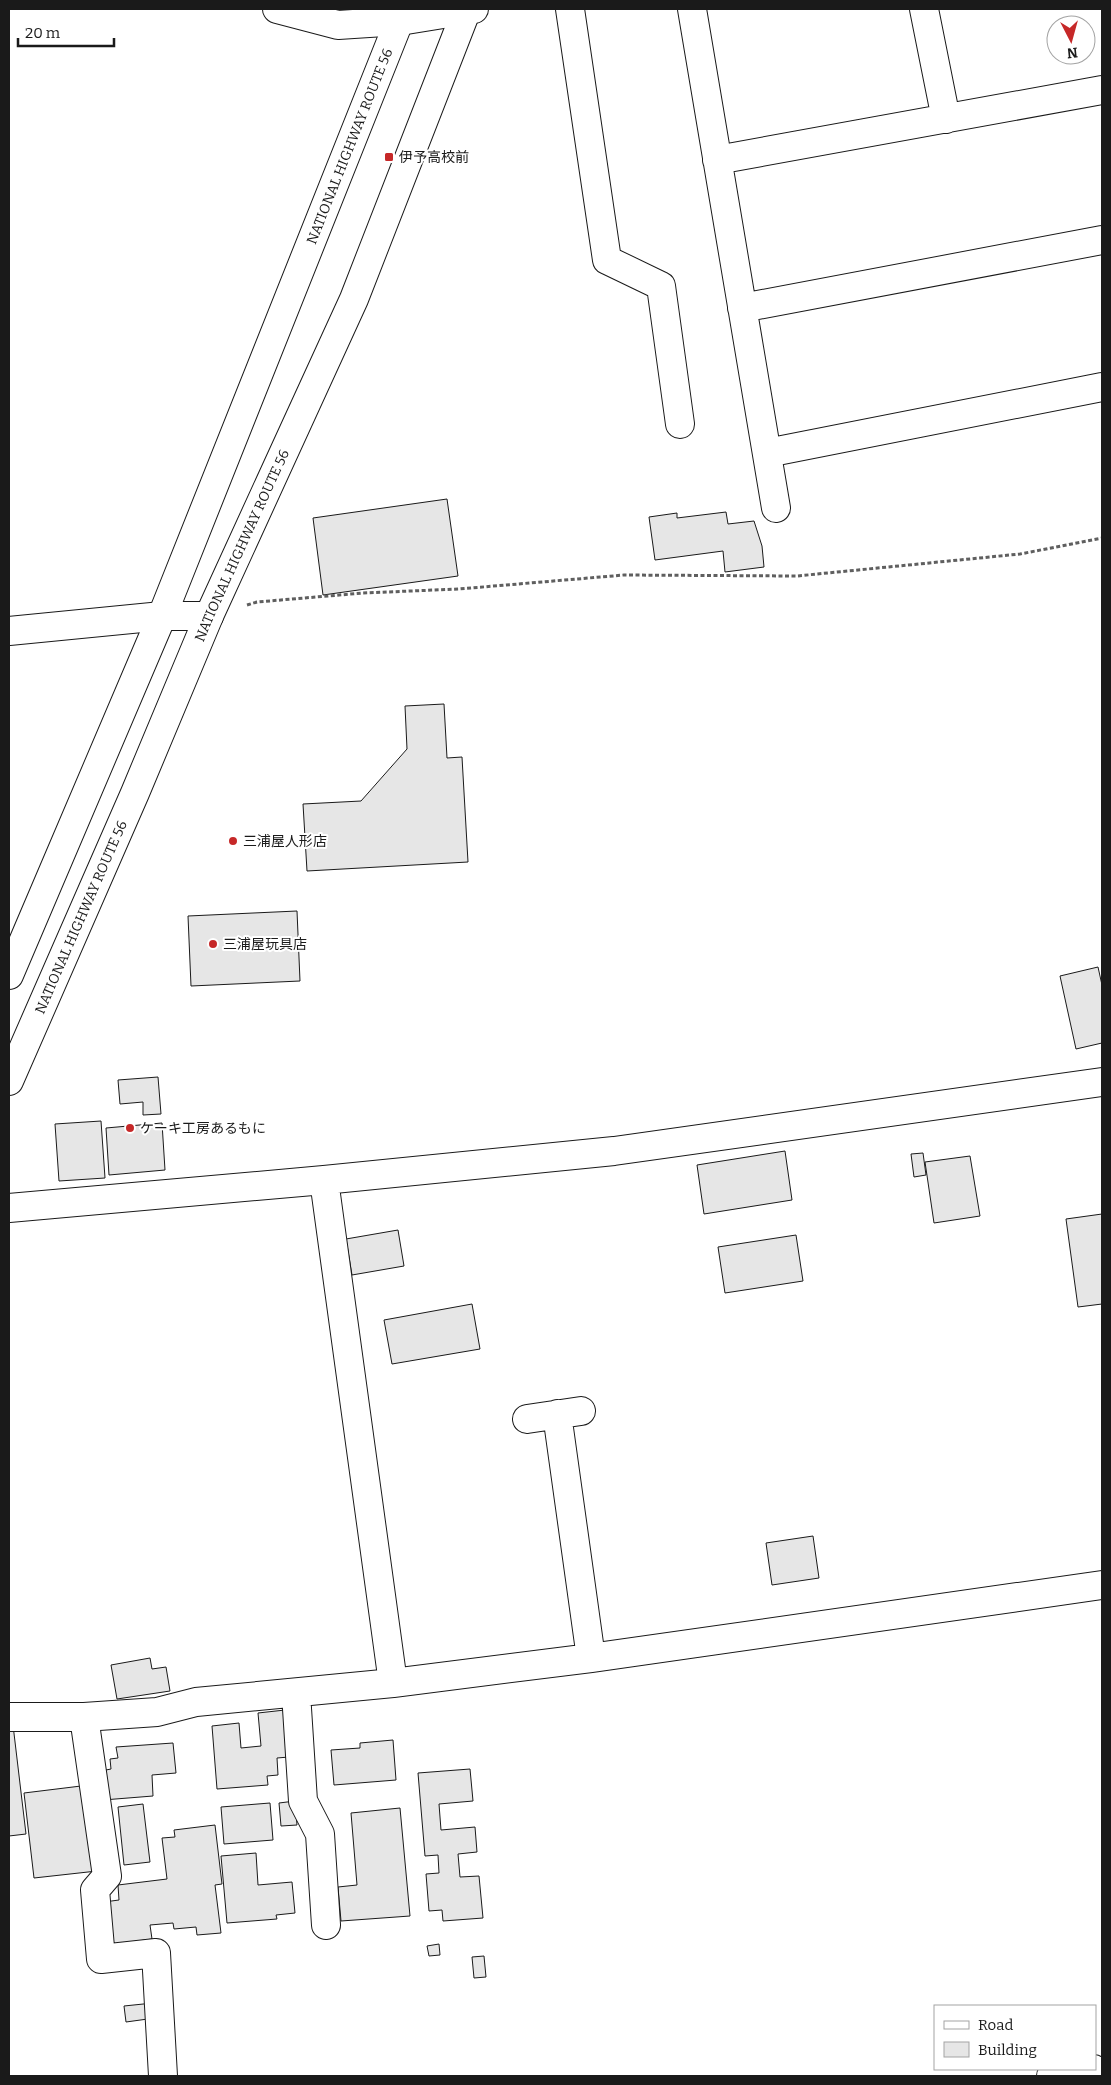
<svg xmlns="http://www.w3.org/2000/svg" width="1111" height="2085" font-family="Bitter,'Noto Sans JP',serif">
<rect width="100%" height="100%" fill="#fff"/>
<path fill="#e6e6e6" stroke="#1a1a1a" d="M447,499L458,576L323,595L313,518Z
M726,512L728,524L754,521L762,546L764,567L725,572L723,551L655,560L649,517L677,513V518Z
M444,704L447,758L462,757L468,862L307,871L303,804L361,801L407,749L405,706Z
M297,911L300,981L191,986L188,916Z
M1098,967L1102,985V1043L1076,1049L1060,976Z
M158,1077L161,1114L143,1115V1102L120,1104L118,1080Z
M101,1121L105,1178L59,1181L55,1124Z
M162,1123L165,1170L109,1175L106,1128Z
M785,1151L792,1200L704,1214L697,1165Z
M923,1153L926,1175L914,1177L911,1154Z
M970,1156L980,1216L934,1223L925,1162Z
M1102,1214V1304L1078,1307L1066,1219Z
M398,1230L404,1266L352,1275L346,1239Z
M796,1235L803,1281L725,1293L718,1247Z
M472,1304L480,1349L392,1364L384,1320Z
M813,1536L819,1578L772,1585L766,1543Z
M150,1658L152,1669L166,1667L170,1691L117,1699L111,1665Z
M285,1710L289,1757L277,1758L278,1775L267,1776L268,1785L217,1789L212,1726L239,1723L241,1748L261,1746L258,1713Z
M9,1725H13L26,1834L9,1836Z
M393,1740L396,1780L334,1785L331,1750L360,1748V1743Z
M173,1743L176,1773L152,1775L153,1796L103,1800L101,1771L111,1769L110,1759L118,1758L116,1747Z
M470,1769L473,1801L439,1804L441,1830L475,1827L477,1852L458,1854L460,1877L479,1876L483,1918L443,1921L442,1910L429,1911L426,1874L439,1873L438,1855L425,1856L418,1773Z
M81,1786L97,1871L34,1878L24,1793Z
M295,1801L297,1825L281,1826L279,1803Z
M270,1803L273,1840L224,1844L221,1807Z
M143,1804L150,1862L124,1865L118,1807Z
M400,1808L410,1916L341,1921L338,1887L357,1885L351,1813Z
M215,1825L222,1884L215,1885L221,1933L197,1935L196,1927L174,1929L173,1923L150,1925L152,1939L109,1945L104,1902L119,1900L118,1885L167,1879L162,1838L175,1837L174,1830Z
M256,1853L258,1885L292,1882L295,1913L276,1915L277,1919L227,1923L221,1856Z
M439,1944L440,1955L429,1956L427,1946Z
M484,1956L486,1977L474,1978L472,1957Z
M153,2003L155,2018L126,2022L124,2006Z"/>
<g fill="none" stroke-linecap="round" stroke-linejoin="round">
<g stroke="#1a1a1a" stroke-width="30">
<path id="street" d="M277,9L338,25L400,21L474,9
M570,9L607,260L661,286L680,424
M692,9L776,508
M924,9L946,119
M717,160L1102,90
M742,308L1102,240
M767,453L1102,387
M9,631L162,616H209
M324,1180L393,1683
M9,1208L324,1180L614,1151L1102,1082
M557,1414L591,1658
M527,1419L581,1411
M296,1693L303,1801L320,1834L326,1925
M9,1717H84L157,1712L196,1702L393,1683L591,1658L1102,1585
M84,1717L107,1876L95,1890L101,1959L156,1953L163,2076
M1051,2076L1094,2069"/>
</g>
<g stroke="#1a1a1a" stroke-width="30">
<g id="highway">
<path id="s1" d="M9,975L162,616L404,9"/>
<path id="s2" d="M9,1081L135,793L209,616L354,299L467,9"/>
</g>
</g>
<path stroke="#5f5f5f" stroke-width="3" stroke-dasharray="4 2.5" stroke-linecap="butt" d="M247,605L257,602L363,593L459,589L624,575L797,576L1020,554L1102,538"/>
<use href="#street" stroke="#fff" stroke-width="28"/>
<use href="#highway" stroke="#fff" stroke-width="28"/>
</g>
<g fill="#c62828" stroke="#fff" stroke-width="2">
<rect x="384" y="152" width="10" height="10" rx="2.5"/>
<circle cx="233" cy="841" r="5"/>
<circle cx="213" cy="944" r="5"/>
<circle cx="130" cy="1128" r="5"/>
</g>
<g text-anchor="middle" dominant-baseline="central" stroke-width="4" stroke-linejoin="round" paint-order="stroke">
<g font-size="14" fill="#1a1a1a" stroke="#fff">
<text stroke="none"><textPath href="#s1" startOffset="896">NATIONAL HIGHWAY ROUTE 56</textPath></text>
<text stroke="none"><textPath href="#s2" startOffset="584">NATIONAL HIGHWAY ROUTE 56</textPath></text>
<text stroke="none"><textPath href="#s2" startOffset="179">NATIONAL HIGHWAY ROUTE 56</textPath></text>
</g>
<g font-size="14" fill="#1a1a1a" stroke="#fff" text-anchor="start">
<text x="399" y="157">伊予高校前</text>
<text x="243" y="841">三浦屋人形店</text>
<text x="223" y="944">三浦屋玩具店</text>
<text x="140" y="1128">ケーキ工房あるもに</text>
</g>
</g>
<rect width="1111" height="2085" fill="none" stroke="#1a1a1a" stroke-width="20"/>
<rect x="934" y="2005" width="162" height="65" fill="#ffffff" stroke="#a3a3a3"/>
<rect x="944" y="2021" width="25" height="8" fill="#ffffff" stroke="#a3a3a3"/>
<text x="978" y="2030" font-size="15" fill="#1a1a1a">Road</text>
<rect x="944" y="2042" width="25" height="15" fill="#e6e6e6" stroke="#a3a3a3"/>
<text x="978" y="2055" font-size="15" fill="#1a1a1a">Building</text>
<g transform="translate(1071 40) rotate(174)"><circle r="24" fill="#ffffff" stroke="#a3a3a3"/>
<path d="M0-4L9 19L0 12L-9 19Z" fill="#c62828"/>
<text y="-8" font-size="14" font-weight="bold" text-anchor="middle" fill="#1a1a1a">N</text>
</g>
<path d="M18 38v8h96v-8" fill="none" stroke="#1a1a1a" stroke-width="2.5"/>
<text x="25" y="38" font-size="15" fill="#1a1a1a" stroke="#ffffff" stroke-width="4" paint-order="stroke">20 m</text>
</svg>
